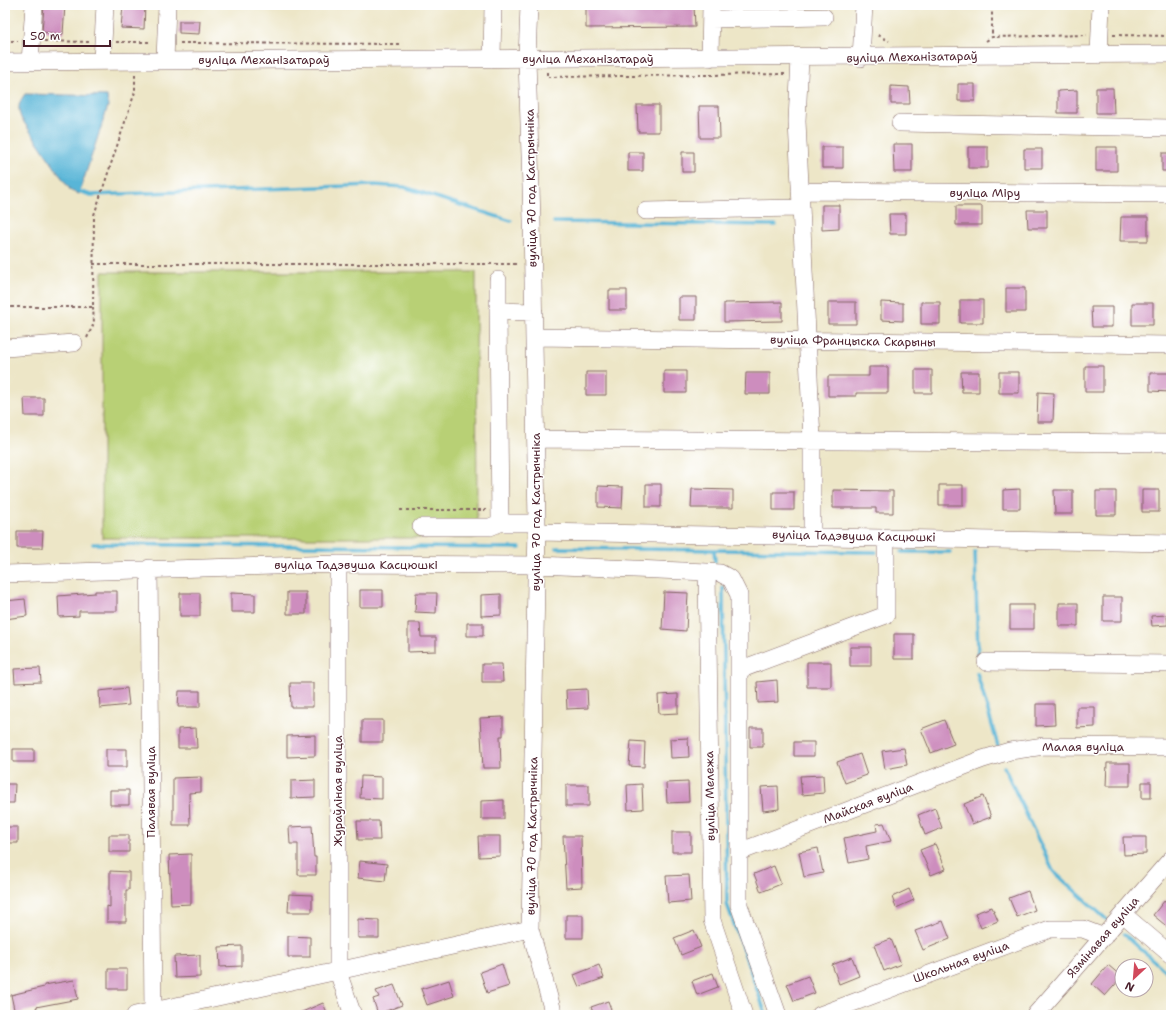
<svg xmlns="http://www.w3.org/2000/svg" width="1176" height="1020" font-family="'Shantell Sans',sans-serif">
<rect width="100%" height="100%" fill="#fff"/>
<filter id="ink" filterUnits="userSpaceOnUse"><feTurbulence type="fractalNoise" baseFrequency=".025" numOctaves="2"/><feDisplacementMap in="SourceGraphic" scale="8" xChannelSelector="R" yChannelSelector="G"/><feConvolveMatrix kernelMatrix="1 2 1 2 8 2 1 2 1" color-interpolation-filters="sRGB"/></filter>
<filter id="wash" filterUnits="userSpaceOnUse"><feTurbulence type="fractalNoise" baseFrequency=".012" numOctaves="4" result="noise"/><feDisplacementMap in="SourceGraphic" scale="16" xChannelSelector="R" yChannelSelector="G"/><feGaussianBlur stdDeviation="0.9" result="paint"/><feColorMatrix in="noise" values="0 0 0 0 0 0 0 0 0 0 0 0 0 0 0 0 0 1.4 0 .05"/><feComposite in="paint" operator="in"/></filter>
<g filter="url(#wash)">
<rect width="100%" height="100%" fill="#ede6c7"/>
<path fill="#b8d075" stroke="#817850" d="M102,272H476L477,538H102Z"/>
<path fill="#59b5d7" stroke="#526a81" d="M25,94L107,96L108,106L79,194L71,191L21,118C17,107 19,102 25,94Z"/>
<g fill="none" stroke-linecap="round" stroke-linejoin="round">
<path stroke="#59b5d7" stroke-width="3.5" d="M78,189V191L91,195L375,185L404,187L511,221
M554,222L776,225
M93,544L520,548
M557,548L876,552
M714,550L715,561
M902,552H950
M975,552L978,653
M723,588L727,904L766,1015
M977,673L998,746
M1004,767L1053,871L1106,919
M1124,934L1171,976"/>
</g>
<g id="blocks">
<path fill="#cd8dbe" d="M44,5H65L63,34L42,32Z
M123,5H145L144,29L121,28Z
M586,5H694L695,27L586,28Z
M179,21H200L199,34L179,33Z
M958,84H975V101H958Z
M891,86L909,87L910,104H891Z
M1096,88H1113L1114,113H1096Z
M1077,90V113H1058V91Z
M637,105H659V132H638Z
M699,106H719L720,138H700Z
M893,144H912V172H894Z
M822,147H843V168H822Z
M968,147H988V168H968Z
M1096,147H1117V171H1096Z
M1024,149H1042V168H1024Z
M628,152H643V171H628Z
M682,152H694V172H682Z
M1162,153H1171V171H1162Z
M822,205H839V229L822,230Z
M956,206H982V225H956Z
M1027,210H1047V228H1028Z
M889,214H906V234H890Z
M1121,217H1148V241H1120Z
M1006,288H1025V312H1006Z
M609,290H627V310H609Z
M679,297H696V320H679Z
M960,300H983V323H960Z
M782,302V321L724,322V303Z
M828,302H856V324H828Z
M881,302L903,303V321L881,320Z
M921,302H940V324H921Z
M1132,303H1153V325H1132Z
M1091,307H1112V327H1092Z
M1085,366H1103V392H1085Z
M869,367H888V393H856V396H828V376H869Z
M915,370H932V393H915Z
M664,371H686V393H664Z
M586,372H606V395H586Z
M961,372H979V392H962Z
M999,372H1019V393H999Z
M746,373H770V394H745Z
M1150,373H1171V392L1150,391Z
M1038,392L1054,393L1053,422H1037Z
M24,398H44V416H25Z
M646,484H661V507H646Z
M939,485H963V505H939Z
M598,486L623,487L622,508L598,507Z
M692,489L733,490V508H691Z
M1020,489V509H1003V490Z
M833,490L893,491V513H876V508H833Z
M1054,490H1073V514H1055Z
M1142,490H1159V512H1142Z
M1096,491H1116V515H1096Z
M773,492H794V510H773Z
M17,531H43L42,548H17Z
M360,590H383V607H360Z
M95,591H117V611H79V616L59,617L58,596L95,593Z
M287,592H306V614H287Z
M664,592L688,593L686,631L662,629Z
M180,593H200V616H180Z
M231,593L255,594V612H231Z
M416,593H437L436,613L415,612Z
M501,594V615L481,616V595Z
M1103,597H1122V621H1103Z
M25,599L27,616L5,619V601Z
M1059,603H1078V626H1059Z
M1010,605H1034V629H1010Z
M1167,615L1168,625L1152,626L1151,616Z
M408,623H420L421,637H436V651L408,652Z
M467,623H483V636H467Z
M894,634H914V659H894Z
M850,647H871V666H850Z
M807,662H831V687H807Z
M482,664H502L503,682H482Z
M40,668L41,682L15,683L14,669Z
M777,680L778,702L758,703L757,682Z
M290,683H313V707H291Z
M127,688L129,705L100,708L99,691Z
M587,689L588,708L567,709L566,690Z
M179,691H200V707H178Z
M678,694V713L659,714L658,695Z
M1036,704H1054L1055,725L1036,726Z
M1077,707H1095V727L1077,728Z
M503,717V736H500L501,768H483L480,718Z
M362,720H383V742H362Z
M944,720L954,744L931,753L921,729Z
M196,728L197,748H178V729Z
M750,728H763V747H750Z
M315,735V756L287,757V736Z
M688,738L689,757L671,758L670,739Z
M631,741L645,742L644,767L629,766Z
M794,742H814V756H794Z
M904,748L907,765L885,769L882,751Z
M13,749H34V762H13Z
M106,749H127V767H106Z
M860,754L867,775L845,783L837,762Z
M1107,763H1130V786H1106Z
M823,775L824,793L802,795L800,776Z
M361,776L382,777V799L360,798Z
M201,777V792L189,793L190,825H173V778Z
M315,780V797L291,798V781Z
M688,782L689,802L667,803L666,783Z
M1142,782H1151V798H1142Z
M5,784H15L14,803H5Z
M642,784L643,809L628,810L627,785Z
M566,785H589V806H566Z
M778,786L779,809L763,811L761,787Z
M110,790H129V805H110Z
M983,796L991,817L972,824L964,804Z
M504,800V819H481V801Z
M935,808L942,828L925,835L918,815Z
M357,821H379L380,840H358Z
M884,823L891,841L866,846L868,859L849,863L844,838L877,831L876,824Z
M312,826L314,857H316V875H298V844H290L289,827Z
M5,827H18V843H5Z
M672,832H691V852H672Z
M109,835H129V852H109Z
M478,836H500V856L479,857Z
M563,836H581L582,887L566,888Z
M1123,837H1146V854L1124,855Z
M935,844L946,869L931,875L920,850Z
M818,848L823,873L804,877L799,852Z
M191,854V904L171,905L169,855Z
M360,861L387,864L385,881L358,878Z
M774,866L781,884L761,892L754,874Z
M110,871L129,872V890H126V922H107V906L110,907Z
M689,875L691,901L668,903L666,876Z
M909,889L914,900L896,908L892,897Z
M1028,891L1035,910L1017,917L1009,898Z
M289,894L312,895V912H288Z
M1165,900L1171,905V930L1153,915Z
M992,907L998,921L981,928L975,913Z
M566,915H583V938H566Z
M358,919L379,920V938H358Z
M943,921L950,939L923,950L915,931Z
M694,930L701,947L681,955L674,938Z
M288,936L310,937V957H288Z
M891,939L901,964L884,971L874,945Z
M242,946V966L220,967L219,947Z
M200,955V977L175,978L174,956Z
M852,957L859,976L839,984L832,965Z
M502,964L509,986L487,993L480,972Z
M599,965L604,978L579,987L574,975Z
M1108,965L1122,977L1105,996L1092,984Z
M108,969H127V989H108Z
M713,973L718,987L697,995L692,981Z
M808,976L815,993L794,1001L787,984Z
M74,980L78,999L36,1007L37,1009L15,1014L11,995L44,987V985Z
M449,980L454,996L427,1005L421,989Z
M394,985L402,1005L378,1014L373,999L379,997L376,991Z
M608,1001L613,1015H594L591,1007Z
M323,1003L328,1015H295Z"/>
</g>
</g>
<g filter="url(#ink)">
<use href="#blocks" fill-opacity="0" stroke="#836562" stroke-width="1"/>
<g fill="none" stroke-linecap="round" stroke-linejoin="round">
<g stroke="#836562" stroke-width="18">
<path id="minor" d="M529,5L527,59L532,220L537,523L530,929L554,1015
M711,19L824,17
M1099,55L1101,5
M710,58L711,5
M800,58L797,121L812,440V536
M861,58L864,5
M492,59L493,5
M102,61L105,5
M165,61L167,5
M5,62L1171,54
M30,62L34,5
M900,123L1171,128
M800,191L1171,194
M646,211L800,208
M498,280V311
M534,312L498,311L500,523H537
M534,337L1171,345
M5,348L74,343
M536,439L1171,443
M421,527H490L500,523
M537,532L1171,543
M338,564V972L353,1015
M149,568L153,1015
M707,572L712,920L744,1015
M5,574L338,564L537,565L707,572L720,573L731,579L739,595V905L778,1015
M986,662L1171,664
M739,670L886,615V537
M739,852L983,759L1010,751L1044,746L1171,747
M1123,914L1171,955
M135,1015L530,929
M820,1015L1050,929H1083L1104,937
M1035,1015L1171,859"/>
</g>
<path stroke="#836562" stroke-width="2" stroke-dasharray="3 3" stroke-linecap="butt" d="M984,5L992,10V37
M878,35L889,41
M1113,35L1171,36
M5,41H18
M44,41L90,42
M986,41L992,37L1087,35
M116,42H152
M180,43L402,44
M547,72V77L786,74
M93,264H519
M5,307H93L94,215L135,92V75
M87,338L94,323L93,307
M400,510H486"/>
<use href="#minor" stroke="#fff" stroke-width="17"/>
</g>
</g>
<g text-anchor="middle" dominant-baseline="central" stroke-width="3" stroke-linejoin="round" paint-order="stroke">
<g font-size="12" fill="#4a1f2b" stroke="#fff">
<text transform="translate(912 57) rotate(-1)">вуліца Механізатараў</text>
<text x="588" y="59">вуліца Механізатараў</text>
<text x="264" y="60">вуліца Механізатараў</text>
<text transform="translate(531 188) rotate(-91)">вуліца 70 год Кастрычніка</text>
<text x="985" y="193">вуліца Міру</text>
<text transform="translate(853 341) rotate(1)">вуліца Францыска Скарыны</text>
<text transform="translate(536 512) rotate(-90)">вуліца 70 год Кастрычніка</text>
<text transform="translate(854 536) rotate(1)">вуліца Тадэвуша Касцюшкі</text>
<text x="356" y="565">вуліца Тадэвуша Касцюшкі</text>
<text x="1083" y="747">Малая вуліца</text>
<text transform="translate(338 791) rotate(-90)">Жураўліная вуліца</text>
<text transform="translate(151 792) rotate(-90)">Палявая вуліца</text>
<text transform="translate(710 796) rotate(-91)">вуліца Мележа</text>
<text transform="translate(868 803) rotate(-21)">Майская вуліца</text>
<text transform="translate(532 836) rotate(-89)">вуліца 70 год Кастрычніка</text>
<text transform="translate(1103 937) rotate(-49)">Язмінавая вуліца</text>
<text transform="translate(961 962) rotate(-20)">Школьная вуліца</text>
</g>
</g>
<rect width="1176" height="1020" fill="none" stroke="#fff" stroke-width="20"/>
<g transform="translate(1134 978) rotate(206)"><circle r="19" fill="#ffffff" stroke="#b7a5aa"/>
<path d="M0-3L7 15L0 10L-7 15Z" fill="#d1495b"/>
<text y="-6" font-size="11" font-weight="bold" text-anchor="middle" fill="#4a1f2b">N</text>
</g>
<path d="M24 40v6h86v-6" fill="none" stroke="#4a1f2b" stroke-width="2"/>
<text x="30" y="40" font-size="12" fill="#4a1f2b" stroke="#ffffff" stroke-width="3" paint-order="stroke">50 m</text>
</svg>
